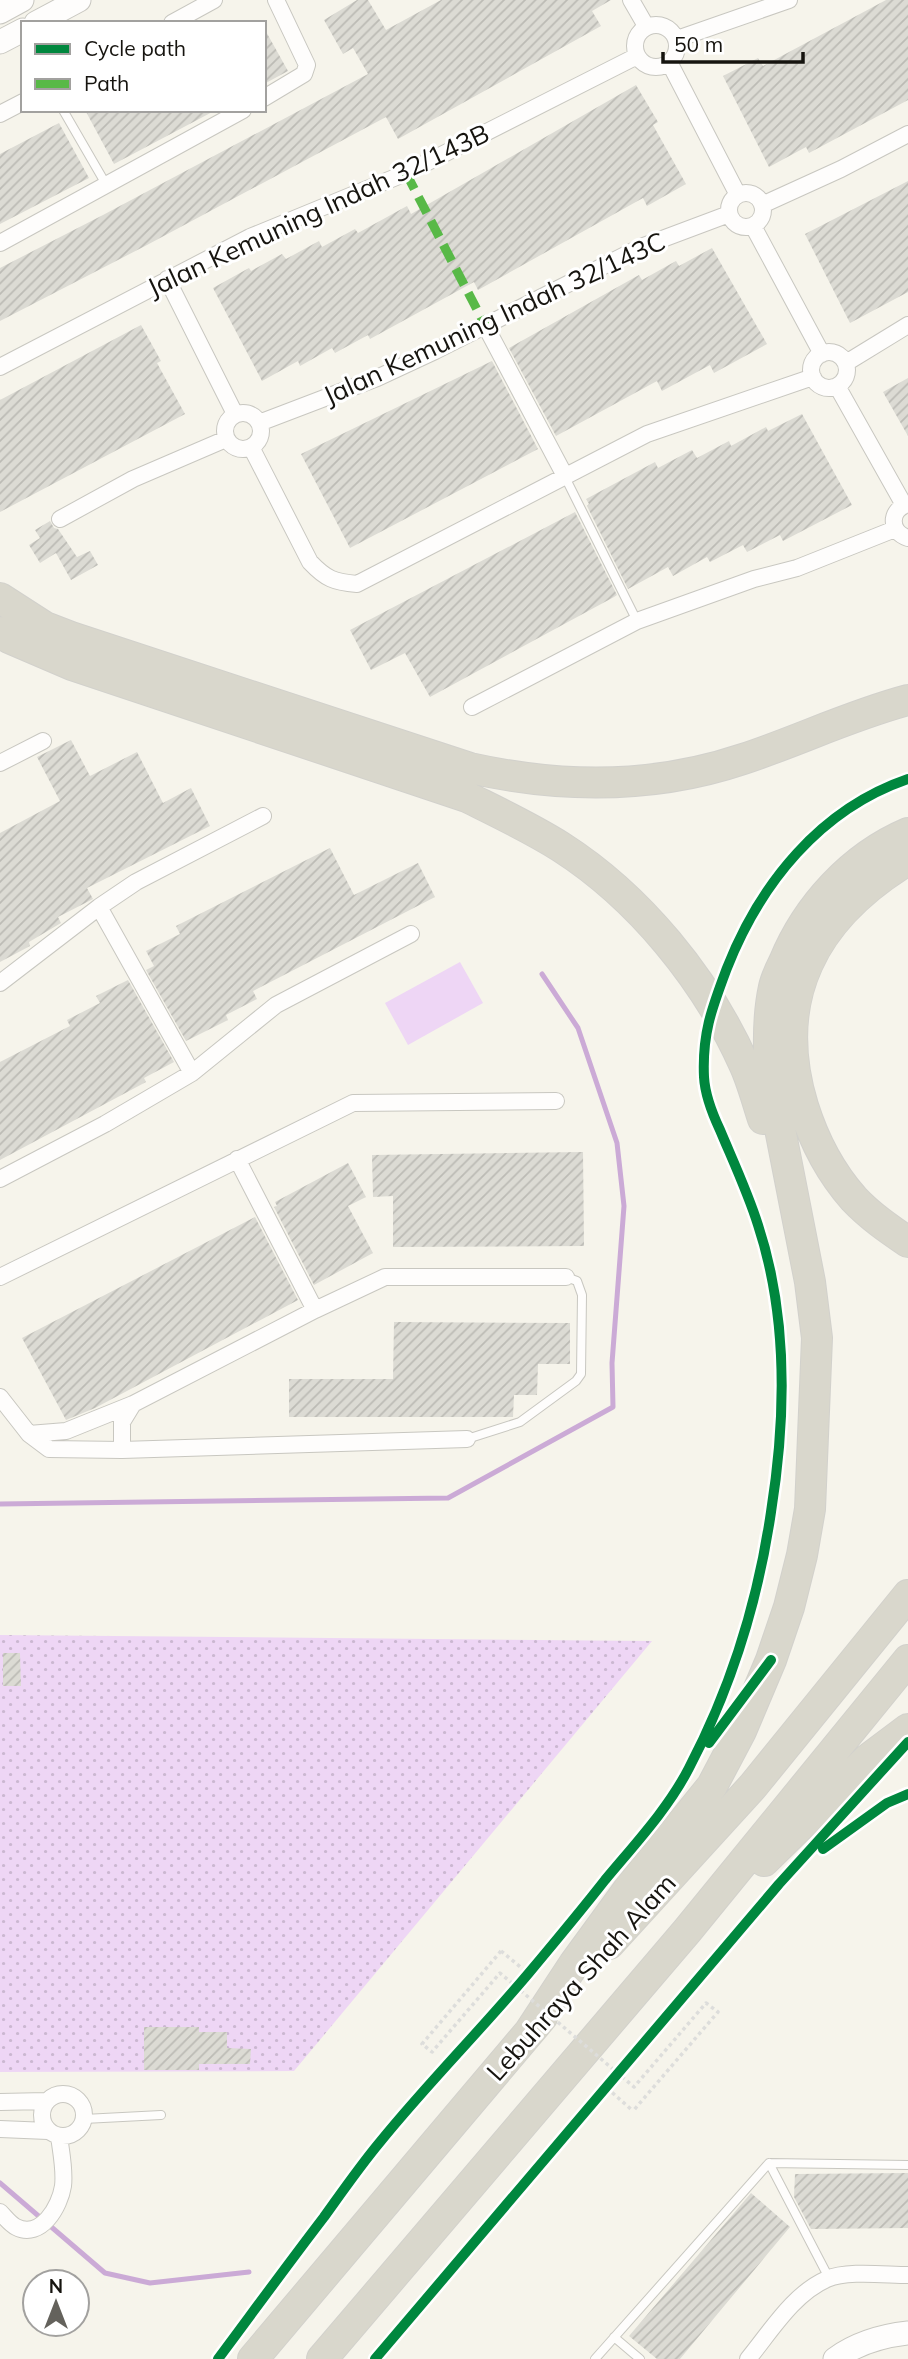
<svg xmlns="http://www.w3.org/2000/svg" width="908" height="2359" font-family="Mulish,sans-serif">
<defs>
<pattern id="grass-dots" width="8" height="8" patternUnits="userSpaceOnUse" patternTransform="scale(1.75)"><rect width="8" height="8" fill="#eed6f5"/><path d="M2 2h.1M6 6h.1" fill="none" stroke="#cbb7d1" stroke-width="1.8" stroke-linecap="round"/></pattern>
<pattern id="building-hatch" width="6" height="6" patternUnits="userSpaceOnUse" patternTransform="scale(1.75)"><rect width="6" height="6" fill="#dcdbd4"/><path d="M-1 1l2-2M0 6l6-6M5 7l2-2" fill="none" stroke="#bcbbb5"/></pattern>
</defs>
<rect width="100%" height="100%" fill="#f6f4eb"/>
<path fill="url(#grass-dots)" d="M0,1635L652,1641L294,2071L0,2072Z"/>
<path fill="#eed6f5" d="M460,962L483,1003L408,1045L385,1003Z"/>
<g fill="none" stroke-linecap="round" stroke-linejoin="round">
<path stroke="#cbaad6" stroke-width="5" d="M0,1504L448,1498L613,1407L612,1363L624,1206L617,1143L578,1028L542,974
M0,2183L105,2273L150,2283L249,2272"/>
</g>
<path fill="url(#building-hatch)" d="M357,0H368L386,30L441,0H611L592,11L601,26L398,139L386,117L147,245L0,321V268L103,215L368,74L353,48L343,54L324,20Z
M886,0H908V100L809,153L806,147L769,167L723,76L758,58L763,66Z
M264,28L288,71L264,84Z
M636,85L658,122L653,125L686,184L647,206L643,198L478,290L474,282L370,339L368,335L335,353L332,348L300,366L298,361L262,381L213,288L249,268L251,271L282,254L286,259L319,241L322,247L355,229L358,233L407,206L411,214Z
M85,110H216L114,164Z
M59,123L89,178L0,224V154Z
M908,181V292L850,323L805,234Z
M712,248L767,344L714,373L710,365L662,391L657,381L556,436L509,348L639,275L642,280L676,261L679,266Z
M141,325L161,361L157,363L185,414L0,512V400Z
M492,361L538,449L350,548L301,454Z
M908,378V436L883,392Z
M802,414L852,505L783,541L780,535L747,552L743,545L710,562L707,557L673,576L668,567L628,589L587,506L589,504L586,499L655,462L658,468L692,450L697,458L729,441L731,446L766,427L768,431Z
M575,512L617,595L614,597L430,697L405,653L371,670L350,630Z
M50,521L54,528L58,529L77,557L90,551L98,565L71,580L56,553L40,563L29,545L40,538L35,530Z
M71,740L90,776L137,752L163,803L191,788L210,826L87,888L93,899L58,917L61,923L29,942L30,946L0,962V833L60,801L37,757Z
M330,848L354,895L418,863L435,897L253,991L257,999L226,1015L228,1020L186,1041L146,970L154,966L146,951L180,934L176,926Z
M128,980L174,1062L144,1078L146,1082L0,1160V1062L70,1026L67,1020L100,1003L96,996Z
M583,1152L584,1246L393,1247V1196L373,1197L372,1155Z
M348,1163L366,1197L348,1206L373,1253L314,1285L274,1207L277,1206L275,1202Z
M255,1217L298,1300L95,1408L66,1420L22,1338Z
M394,1322L570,1323V1364H538L537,1395H514L513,1417H289V1379H393Z
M3,1653H20L21,1686H3Z
M144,2027H199V2032H227V2048L251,2049L250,2064H199V2070H144Z
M908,2173V2228L811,2229L794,2197L795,2174Z
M751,2193L790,2227L680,2359H657L629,2336Z"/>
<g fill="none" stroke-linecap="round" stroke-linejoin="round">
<g stroke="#c8c7c0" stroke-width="10">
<path id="lane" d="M63,110L107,186
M565,477L637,621
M467,1439L520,1422L576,1381L581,1374L582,1295L577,1281L566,1277
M84,2119L161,2115
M769,2163L829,2278
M614,2337L640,2359
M595,2359L769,2163L908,2165"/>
</g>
<g stroke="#c8c7c0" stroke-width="18">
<path id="street" d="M631,0L646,26
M172,23L214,0
M635 46a21 21 0 1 1 42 0a21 21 0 1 1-42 0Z
M677,39L789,0
M669,62L738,195
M264,98L304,74L307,65L276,0
M0,114L23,102
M729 210a17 17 0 1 1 34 0a17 17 0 1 1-34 0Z
M762,205L841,169L908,134
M753,226L822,354
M0,243L243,110
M167,279L235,414
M485,325L565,476
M811 370a18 18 0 1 1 36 0a18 18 0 1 1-36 0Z
M846,363L908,325
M0,367L250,237L406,173L637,56
M837,386L904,505
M225 431a18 18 0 1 1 36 0a18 18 0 1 1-36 0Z
M259,423L377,378L435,351L641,247L729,214
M251,447L310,562C326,579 334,582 357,584L647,434L813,377
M908,504C889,510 889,532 908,538
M60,519L133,479L226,439
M472,707L637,621L754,579L797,568L895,529
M0,763L43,741
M99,907L192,1073
M0,983L99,907L136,882L263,816
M237,1159L315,1310
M0,1179L105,1124L192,1073L276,1005L411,934
M0,1277L353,1103L556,1101
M0,1397L29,1434L49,1449L122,1450L467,1439
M29,1434L66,1431L133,1404L315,1310L385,1277H566
M122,1450V1422L133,1404
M42 2115a21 21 0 1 1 42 0a21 21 0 1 1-42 0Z
M0,2102L46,2101
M0,2129L48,2131
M0,2212C5,2217 10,2224 16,2227C41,2240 60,2206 63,2186C65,2170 61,2152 59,2136
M748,2359C771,2331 793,2294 827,2279C847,2270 886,2275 908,2275"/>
</g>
<g stroke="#c8c7c0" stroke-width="25">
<path id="secondary" d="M0,12L22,0
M36,23L79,0
M0,42L23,30
M835,2359C857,2343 881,2336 908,2333"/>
</g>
<g stroke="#d2d1cc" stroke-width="32">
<path id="highway" d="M0,598L45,627L71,637L470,768C560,788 654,789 743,759C798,741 851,715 908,700
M0,632L9,638L72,665L467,797C499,813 531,828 561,847C639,897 706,979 744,1064C752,1081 757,1101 763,1119
M908,860C814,917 770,997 803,1106C814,1141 830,1172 854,1199C870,1216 889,1229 908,1242
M764,1861L868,1759L908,1729
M609,1944L753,1786L908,1595
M530,2031L574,1964L628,1890L712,1786L741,1731L771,1660L789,1607L802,1555L810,1509L817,1338L810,1282L771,1083C768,1051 767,1019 774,987C776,978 780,970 784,962C807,906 852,857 908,833
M253,2359L542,2017
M322,2359L687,1931L908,1660"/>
</g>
<path stroke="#dddddb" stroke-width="3.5" stroke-dasharray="3.5 3.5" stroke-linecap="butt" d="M501,1951L529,1974
M607,2088L633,2111"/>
<use href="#lane" stroke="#fefdfc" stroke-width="8"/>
<use href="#street" stroke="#fefdfc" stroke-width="16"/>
<use href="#secondary" stroke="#fefdfc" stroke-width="23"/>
<use href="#highway" stroke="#d9d7cc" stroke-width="30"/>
<path stroke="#dddddb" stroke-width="3.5" stroke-dasharray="3.5 3.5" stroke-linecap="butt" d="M501,1951L422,2044L432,2052L500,1973L634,2087L706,2003L718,2012L633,2111"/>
<path stroke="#58b947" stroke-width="9" stroke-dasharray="18 9" stroke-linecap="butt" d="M406,173L485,325"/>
<g stroke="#fff" stroke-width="15">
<path id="cycleway" d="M709,1743L771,1660
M823,1849L887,1803L908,1794
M218,2359C253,2312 288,2264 324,2217C342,2192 360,2166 380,2142C427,2084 480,2031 528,1974C554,1943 580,1912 605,1880C634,1845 668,1809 689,1768C731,1688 758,1601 771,1512C786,1418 788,1316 758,1225C748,1193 733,1161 720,1130C712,1113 705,1095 704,1077C702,1033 712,1008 727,968C760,884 820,809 908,779
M375,2359L779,1884L908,1742"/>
</g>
<use href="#cycleway" stroke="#00873e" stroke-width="10"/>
</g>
<g text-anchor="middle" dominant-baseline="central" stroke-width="6" stroke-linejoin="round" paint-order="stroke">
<g font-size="26" fill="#16140f" stroke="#fff">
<text transform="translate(318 210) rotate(-25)">Jalan Kemuning Indah 32/143B</text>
<text transform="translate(494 318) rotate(-25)">Jalan Kemuning Indah 32/143C</text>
<text transform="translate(581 1977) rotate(-48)">Lebuhraya Shah Alam</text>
</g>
</g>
<rect x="21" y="21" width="245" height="91" fill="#ffffff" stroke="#a2a19f" stroke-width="2"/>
<rect x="35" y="44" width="35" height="10" fill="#00873e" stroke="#a2a19f" stroke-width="2"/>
<text x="84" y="56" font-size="21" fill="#16140f">Cycle path</text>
<rect x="35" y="79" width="35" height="10" fill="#58b947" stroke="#a2a19f" stroke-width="2"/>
<text x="84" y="91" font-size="21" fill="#16140f">Path</text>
<g transform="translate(56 2303)"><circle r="33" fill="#ffffff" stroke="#a2a19f" stroke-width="2"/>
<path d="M0-5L12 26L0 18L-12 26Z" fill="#64625c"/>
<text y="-10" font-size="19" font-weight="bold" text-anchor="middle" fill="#16140f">N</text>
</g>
<path d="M663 52v10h140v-10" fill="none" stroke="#16140f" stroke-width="3.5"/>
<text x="674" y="52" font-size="21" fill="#16140f" stroke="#ffffff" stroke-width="5" paint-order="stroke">50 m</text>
</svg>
